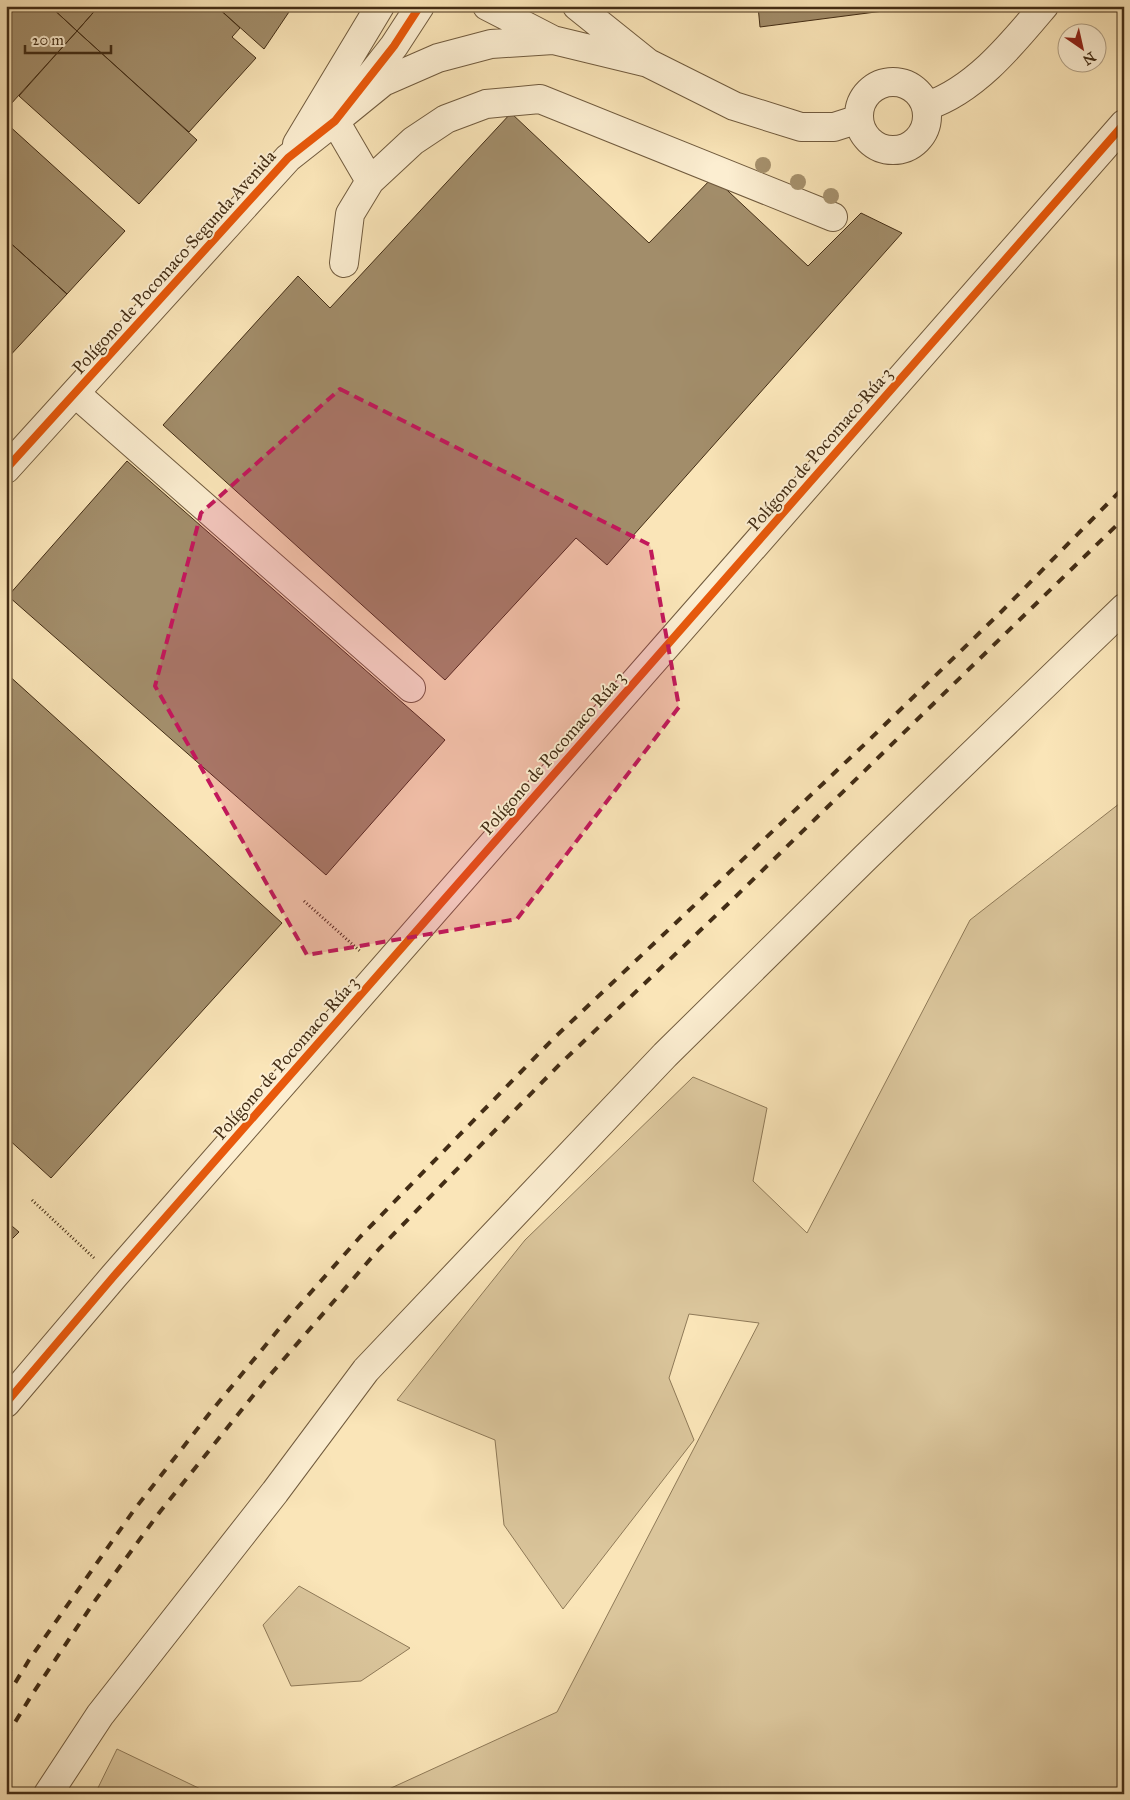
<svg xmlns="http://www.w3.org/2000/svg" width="1130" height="1800" font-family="'IM FELL Great Primer',serif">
<rect width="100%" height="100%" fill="#fae5b8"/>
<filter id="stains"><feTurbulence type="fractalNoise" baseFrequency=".004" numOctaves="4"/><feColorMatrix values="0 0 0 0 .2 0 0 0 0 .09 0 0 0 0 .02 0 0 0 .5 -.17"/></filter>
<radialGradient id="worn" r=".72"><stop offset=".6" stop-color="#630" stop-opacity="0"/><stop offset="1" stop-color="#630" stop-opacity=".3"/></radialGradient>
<path fill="#dbc69c" stroke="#8f7a58" d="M1124,800V1794H378L557,1712L759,1323L689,1314L669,1378L694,1440L563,1609L504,1525L495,1440L397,1400L525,1240L693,1077L767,1108L753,1181L807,1233L970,920Z
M299,1586L410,1648L361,1681L291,1686L263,1625Z
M117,1749L211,1794H95Z"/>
<path fill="#a28d6a" stroke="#432d15" d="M6,6H50L77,31L10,105L6,102Z
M50,6H99L77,31Z
M99,6H216L240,28L232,37L256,58L189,132L77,31Z
M216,6H293L264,49Z
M758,6H891V10L760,27Z
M77,31L197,140L139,204L19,96Z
M511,113L649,243L713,177L808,266L861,213L902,233L607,565L576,538L445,680L163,425L298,276L330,308Z
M6,123L125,231L67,294L6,239Z
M6,239L67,294L6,360Z
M127,461L445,740L326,875L8,596Z
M6,673L282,923L51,1178L6,1137Z
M6,1221L19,1232L6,1245Z"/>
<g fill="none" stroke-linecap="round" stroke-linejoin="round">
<g stroke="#715b3e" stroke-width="30">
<path id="minor" d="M487,6L553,40
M577,6L648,63L734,106L801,127H834L859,119
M859 116a34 34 0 1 1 68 0a34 34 0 1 1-68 0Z
M927,106C975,90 1012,44 1044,6
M297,144L380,6
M370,181L335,121L383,82L438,58L491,44L553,40L648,63
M344,263L350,214L370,181L413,141L446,119L486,104L540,99L833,217
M75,393L411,688
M6,469L288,158L335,121L394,46L420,6
M6,1403L114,1276L1124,124
M48,1794L100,1715L275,1492L366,1370L665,1055L865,858L1124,608"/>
</g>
<path stroke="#432d15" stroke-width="3" stroke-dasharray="1 2.5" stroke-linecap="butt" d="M304,901L361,952
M32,1200L94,1258"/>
<use href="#minor" stroke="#fceed1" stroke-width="28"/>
<path stroke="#432d15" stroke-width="4" stroke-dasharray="9 9" stroke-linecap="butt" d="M6,1698L29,1660L134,1510L209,1414L288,1318L360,1237L553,1039L867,742L1002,611L1124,487
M6,1737L33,1693L94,1602L159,1513L264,1382L379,1249L560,1064L729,903L1124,518"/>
<g stroke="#fceed1" stroke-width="11">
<path id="cycleway" d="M6,469L288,158L335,121L394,46L420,6
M6,1403L114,1276L1124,124"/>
</g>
<use href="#cycleway" stroke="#e8590c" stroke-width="8"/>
</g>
<g fill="#a6916d">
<circle cx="763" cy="165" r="8"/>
<circle cx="798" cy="182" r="8"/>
<circle cx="831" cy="196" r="8"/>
</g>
<path fill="#c2185b" fill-opacity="0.2" stroke="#c2185b" stroke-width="4" stroke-dasharray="10 6" stroke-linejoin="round" d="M340,389L650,545L679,707L517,919L307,955L155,686L201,513Z"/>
<g text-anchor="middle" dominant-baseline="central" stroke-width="4" stroke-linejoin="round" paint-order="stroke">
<g font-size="18" fill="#432d15" stroke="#fceed1">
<text transform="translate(174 262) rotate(-48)">Polígono de Pocomaco Segunda Avenida</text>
<text transform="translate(820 449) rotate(-49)">Polígono de Pocomaco Rúa 3</text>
<text transform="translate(553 753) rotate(-49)">Polígono de Pocomaco Rúa 3</text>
<text transform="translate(286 1058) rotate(-49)">Polígono de Pocomaco Rúa 3</text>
</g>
</g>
<rect width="1130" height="1800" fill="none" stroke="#fae5b8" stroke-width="25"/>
<rect x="8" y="8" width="1115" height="1785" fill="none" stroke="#432d15" stroke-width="2.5"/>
<rect x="12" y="12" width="1105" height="1775" fill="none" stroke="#432d15"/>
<g transform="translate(1082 48) rotate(146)"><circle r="24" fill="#fceed1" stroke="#b2a186"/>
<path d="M0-4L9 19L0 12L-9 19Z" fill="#8f2418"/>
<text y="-8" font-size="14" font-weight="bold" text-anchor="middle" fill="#432d15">N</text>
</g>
<path d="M25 45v8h86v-8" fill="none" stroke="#432d15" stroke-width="2.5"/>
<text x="32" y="45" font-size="15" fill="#432d15" stroke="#fceed1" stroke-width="4" paint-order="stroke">20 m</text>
<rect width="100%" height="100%" filter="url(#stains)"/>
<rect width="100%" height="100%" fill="url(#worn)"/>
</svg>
